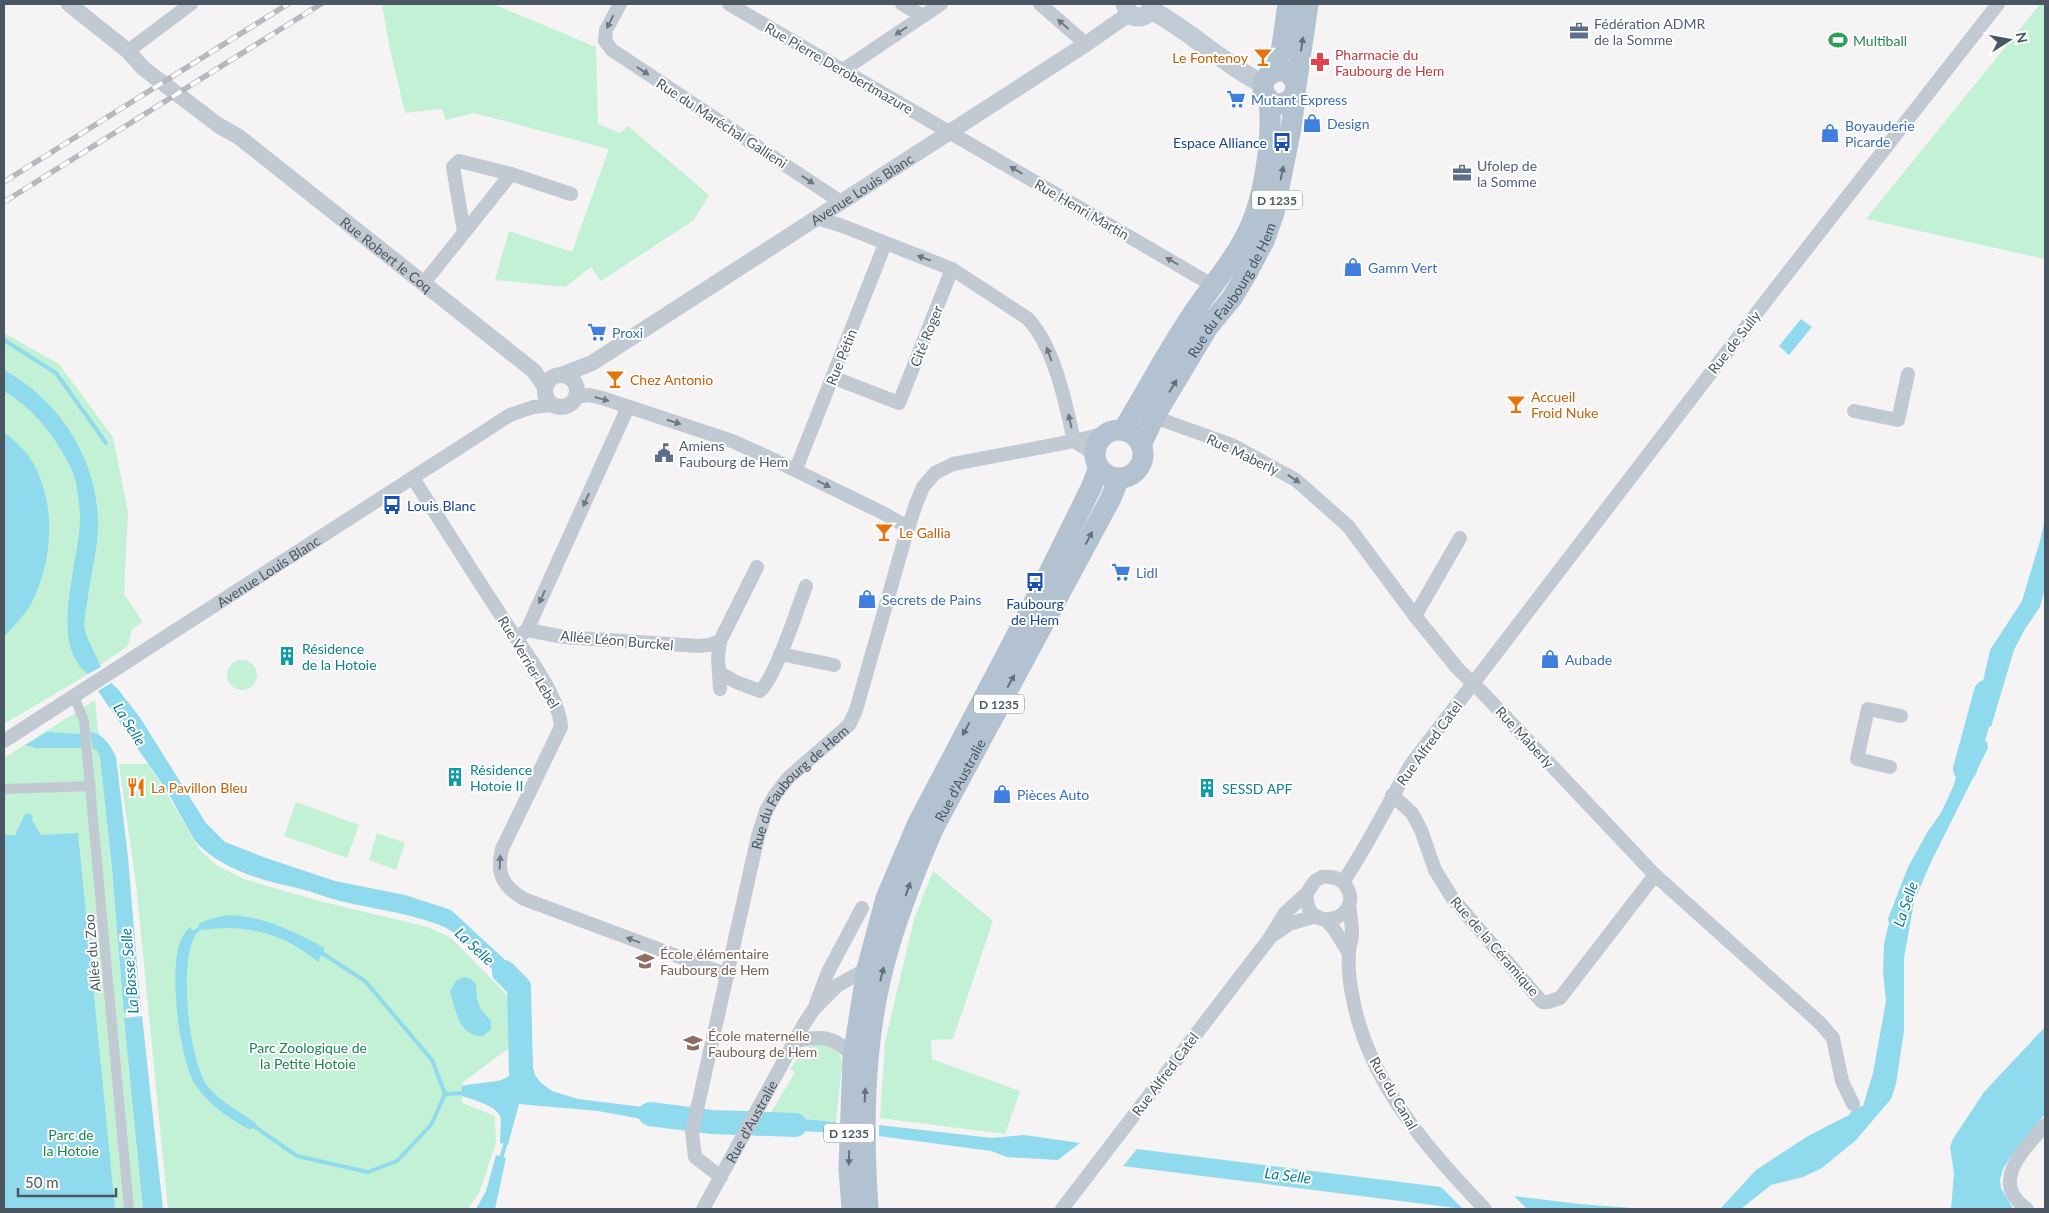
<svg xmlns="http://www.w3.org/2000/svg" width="2049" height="1213" font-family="Lato,sans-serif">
<rect width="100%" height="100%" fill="#f5f3f3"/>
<path fill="#c3f1d5" d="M382,4H493L596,47L598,124L620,133L628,126L709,195L694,220L601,281L591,267L565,287L495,280L509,231L572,252L609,149L474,113L446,120L442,109L405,113L389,45Z
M2040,4H2045V259L1866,219Z
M4,333L59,364L113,437L128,512L124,594L143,622L132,629L128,646L80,679L4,724Z
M227 675a15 15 0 1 1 30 0a15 15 0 1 1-30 0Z
M95,700L145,1209H4V758Z
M119,764H148L165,790L199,849L216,865L244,879L319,901L428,927L451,938L506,994L513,1013V1045L463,1082L462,1103L495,1116L496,1143L479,1193L468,1209H168L136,884Z
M296,802L359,825L347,858L284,836Z
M377,833L405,843L396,870L369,860Z
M933,871L993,921L953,1039L931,1040L932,1059L1020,1091L1005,1134L880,1118L885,1042L914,919Z
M819,1043L836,1049L841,1057L842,1066L836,1122L769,1116L795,1072L790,1069C798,1058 804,1046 819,1043Z"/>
<path fill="#90daee" d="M1801,319L1812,327L1789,355L1779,346Z
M4,370C65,403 105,472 97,542C93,570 87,597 84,625L86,635L101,667L88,674C46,642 82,559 80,513C79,503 77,480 72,471C58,439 34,409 4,391Z
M4,432C15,441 26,450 33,463C57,506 53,561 31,604C24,616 13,627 4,637Z
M2045,519V588L2040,607L2025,629L2014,650L1991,727L1974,722L1990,650L2022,601L2040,541Z
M111,683L117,688L139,716L206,823L225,842L266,858L335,881L405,895L451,910L503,958L525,985L529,996L514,999C510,985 497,974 487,964C472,949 457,931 437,924C407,913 375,909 344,902C328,898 313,892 297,888C261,880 220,869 195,841L167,791L98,691Z
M47,732L81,734L83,748H36L25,745Z
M90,732C102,732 112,747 116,757L128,857L141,1012L124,1013L112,869L100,757L97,750L93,749Z
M1972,738L1987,742L1988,748L1930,864L1914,902L1904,958V1031L1896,1084L1891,1099L1856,1140L1822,1168L1803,1177L1771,1185L1741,1209H1720L1756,1170L1808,1136L1849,1115L1853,1109L1863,1106L1873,1073L1886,1001L1883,972L1884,944L1889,923L1888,919L1908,867L1928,831L1941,813L1953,787L1963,756Z
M25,814H30L33,817L32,820L41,835L78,833L115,1209H4V835H15Z
M228,915C264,916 294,932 325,948L318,962C285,934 245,923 203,930L198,924L210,919Z
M190,927L196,934C178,961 189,1057 206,1084C218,1101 241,1112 257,1124L250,1130C229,1118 208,1105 195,1084C179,1059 169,971 180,942C182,936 186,931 190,927Z
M464,977L471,979L476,984L477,999L480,1008L491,1021V1029L483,1036C459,1038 455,1008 450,991L456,981Z
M531,1001V1038L515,1036L516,1004Z
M142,1016L163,1209H143L124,1018Z
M2045,1027V1114L2011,1156L2003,1169L2000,1180L2001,1188L2013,1209H1951L1954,1173L1950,1147L1953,1139L1984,1092Z
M515,1040L531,1041L533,1067L535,1075L541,1083L552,1091L578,1099L683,1112L680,1126L598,1111L519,1104L508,1145L500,1143C500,1136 501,1127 501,1120C500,1106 473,1100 462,1096V1086C469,1084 475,1084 482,1083C519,1080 514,1072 515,1040Z
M709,1113L742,1116L734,1130L705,1129Z
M769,1116L836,1122V1133L785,1130L759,1132Z
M879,1125L992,1138L1024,1135L1080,1143L1058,1160L1007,1157L991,1151L879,1136Z
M1137,1149L1441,1187L1463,1209L1123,1166Z
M496,1155L506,1158L495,1209H476L486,1191Z
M1514,1196L1580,1204L1645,1209H1527Z"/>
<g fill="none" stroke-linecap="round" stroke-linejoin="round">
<path stroke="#90daee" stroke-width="4" d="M4,340L56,373L106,443
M192,934L204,925
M319,951L365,981L432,1060L445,1094
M251,1124L297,1156L368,1172L397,1161L431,1125L445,1094L466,1093
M500,1162L506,1142"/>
<path stroke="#90daee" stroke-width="24" d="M1965,769L1986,692
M504,972L519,987L521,1072
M650,1114L712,1122L795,1125"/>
<path stroke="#c1cad2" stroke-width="10" d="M74,696L84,721L129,1209
M4,789L91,786"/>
<g stroke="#c1cad2" stroke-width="14">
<path d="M620,4L606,30L605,41L612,50L841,202"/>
<path d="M729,4L1214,286"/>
<path d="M902,4L923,16"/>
<path d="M1040,4L1086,44"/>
<path d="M128,51L191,4"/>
<path d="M843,70L941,4"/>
<path d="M816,218L840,225L952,269L1027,318C1054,345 1066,404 1074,441"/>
<path d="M464,232L453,167L459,161L511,174L571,194"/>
<path d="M423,284L511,174"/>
<path d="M832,377L899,403L952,269"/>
<path d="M576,397L589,395L602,398L732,441L768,457L881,512L908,527"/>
<path d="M1854,411L1898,420L1908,374"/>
<path d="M1154,417L1232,445L1296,480L1348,526L1415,616L1458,669L1482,692L1655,875L1820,1023L1833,1038L1842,1081L1853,1104"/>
<path d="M1074,441L1087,449L1095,460"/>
<path d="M796,469L885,244"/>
<path d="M413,478C443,525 473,573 504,620C522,648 559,694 561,727L502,849C496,873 502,886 524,899L728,975"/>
<path d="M1415,616L1460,538"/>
<path d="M527,630L628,407"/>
<path d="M516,638L527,630L564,637L698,646L709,645L720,641L757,567"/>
<path d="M780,654L834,665"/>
<path d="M720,673L736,682L760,691C776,676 797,610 806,586"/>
<path d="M720,689L718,657L720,641"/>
<path id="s1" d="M4,741L510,415L533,407L553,405"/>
<path d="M1890,767L1857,759L1868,709L1901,716"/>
<path d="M1392,795L1412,813L1421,830L1435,870L1453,899L1542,1002H1548L1560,998L1655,875"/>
<path d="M1343,882C1369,844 1388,802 1412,763L1772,293L1998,4"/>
<path d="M1349,904C1350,914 1352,924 1352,934C1352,940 1349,947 1349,953C1348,967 1350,985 1353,999C1369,1083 1428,1150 1485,1209"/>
<path d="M1326,920L1334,929L1349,953"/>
<path d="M1275,934L1289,924L1316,916"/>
<path d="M816,1004L828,972L862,908"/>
<path d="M796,1041C821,1035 836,1036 853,1057"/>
<path id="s2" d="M721,1177L695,1157L692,1132L758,836L766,811L775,795L788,778L849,725L856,710L905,538L916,504L923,487L935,473L953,464L1074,441L1107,433"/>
<path id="s3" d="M703,1209L804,1024L814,1009L838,985L867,969"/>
<path d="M1062,1209L1269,939L1285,913L1307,893L1315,881L1322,877C1331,876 1340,877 1346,886C1367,918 1303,938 1307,893"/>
<path d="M2027,1209C1988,1182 2025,1149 2045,1125"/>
</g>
<g stroke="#c1cad2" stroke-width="16">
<path id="s4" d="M69,4L128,51L143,68L218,125L239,137L534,371L545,387"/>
<circle cx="561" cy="391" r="16"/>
<path id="s5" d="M561,375L592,363L1086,44L1129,14"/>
</g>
<path stroke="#c1cbd6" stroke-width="19" d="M1125,4L1129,14C1139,20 1150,17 1152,4
M1151,10C1191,31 1223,64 1263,84"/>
<g stroke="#b3c2d1" stroke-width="21">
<path d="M1275,72L1282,46L1288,4"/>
<path d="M1296,85C1287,57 1253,76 1266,96C1269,101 1274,104 1280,104C1287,103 1292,99 1295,93L1308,4"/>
<circle cx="1119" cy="454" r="24"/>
<path d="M1123,430C1147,391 1168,350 1194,312C1213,284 1236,258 1250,227C1265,194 1273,135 1269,99"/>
<path id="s6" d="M1141,445L1154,417L1208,327L1232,298L1247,273L1264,241L1274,213L1292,123L1295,93"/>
<path d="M852,1209L849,1169L853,1057L867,969L886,898L917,825L1042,587L1091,488L1099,468"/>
<path id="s7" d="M868,1209C863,1133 863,1057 880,981C892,928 912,877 934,827L1111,498L1119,478"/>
</g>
<g stroke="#b5b8bd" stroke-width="5.5">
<path id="rail" d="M4,182L288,4
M4,202L321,4"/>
</g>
<use href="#rail" stroke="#fff" stroke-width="4" stroke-dasharray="11" stroke-linecap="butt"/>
</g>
<defs><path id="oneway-solid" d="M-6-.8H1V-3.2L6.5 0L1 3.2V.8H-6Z" transform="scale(1.25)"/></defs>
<g fill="#6e7983">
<use href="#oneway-solid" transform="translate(610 22) rotate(117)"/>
<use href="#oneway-solid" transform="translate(1063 24) rotate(-139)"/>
<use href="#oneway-solid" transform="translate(901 31) rotate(146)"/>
<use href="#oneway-solid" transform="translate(643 71) rotate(33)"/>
<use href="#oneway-solid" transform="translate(1016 170) rotate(-150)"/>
<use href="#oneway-solid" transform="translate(808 180) rotate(33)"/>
<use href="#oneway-solid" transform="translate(924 258) rotate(-160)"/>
<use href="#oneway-solid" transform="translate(1172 261) rotate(-150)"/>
<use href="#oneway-solid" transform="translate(1049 354) rotate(-110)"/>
<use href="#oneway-solid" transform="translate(602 399) rotate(16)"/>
<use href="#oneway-solid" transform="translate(1070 421) rotate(-102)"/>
<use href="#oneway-solid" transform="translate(674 422) rotate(18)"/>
<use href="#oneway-solid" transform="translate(1294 479) rotate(34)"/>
<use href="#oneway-solid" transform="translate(824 484) rotate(27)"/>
<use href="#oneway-solid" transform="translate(586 500) rotate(114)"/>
<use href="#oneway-solid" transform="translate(542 597) rotate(114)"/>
<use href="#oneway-solid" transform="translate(500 862) rotate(-87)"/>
<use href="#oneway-solid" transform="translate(633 940) rotate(-160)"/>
</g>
<g fill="#64717d">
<use href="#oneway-solid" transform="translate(1302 44) rotate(-82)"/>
<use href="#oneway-solid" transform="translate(1282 173) rotate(-79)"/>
<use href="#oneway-solid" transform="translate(1173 386) rotate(-59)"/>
<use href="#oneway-solid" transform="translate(1089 538) rotate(-62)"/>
<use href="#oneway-solid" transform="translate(1011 681) rotate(-61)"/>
<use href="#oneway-solid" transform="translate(966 729) rotate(118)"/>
<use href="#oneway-solid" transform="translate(908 889) rotate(-71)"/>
<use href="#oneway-solid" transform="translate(882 974) rotate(-76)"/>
<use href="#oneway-solid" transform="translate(865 1095) rotate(-87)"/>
<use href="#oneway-solid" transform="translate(849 1158) rotate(91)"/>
</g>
<defs>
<g id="office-bare" transform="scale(1.5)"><path d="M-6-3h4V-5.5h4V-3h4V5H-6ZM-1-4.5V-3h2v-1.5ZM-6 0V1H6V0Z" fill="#5c6f8a" stroke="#fff" stroke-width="2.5" paint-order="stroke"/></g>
<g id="stadium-bare" transform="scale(1.5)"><path d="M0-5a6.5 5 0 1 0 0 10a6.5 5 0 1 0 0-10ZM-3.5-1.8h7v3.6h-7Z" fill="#2e9e5b" stroke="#fff" stroke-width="2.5" paint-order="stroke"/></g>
<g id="bar-bare" transform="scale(1.5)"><path d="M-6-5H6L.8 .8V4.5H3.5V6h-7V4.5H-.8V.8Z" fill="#e8710a" stroke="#fff" stroke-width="2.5" paint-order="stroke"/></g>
<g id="pharmacy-bare" transform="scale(1.5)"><path d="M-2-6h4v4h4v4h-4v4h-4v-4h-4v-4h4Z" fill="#e0444e" stroke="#fff" stroke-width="2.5" paint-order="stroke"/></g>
<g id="supermarket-bare" transform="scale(1.5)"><path d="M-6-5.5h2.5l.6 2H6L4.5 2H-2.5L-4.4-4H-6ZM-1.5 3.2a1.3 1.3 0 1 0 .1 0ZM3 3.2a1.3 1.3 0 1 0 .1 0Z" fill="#3f7fe0" stroke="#fff" stroke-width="2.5" paint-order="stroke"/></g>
<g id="shop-bare" transform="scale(1.5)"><path d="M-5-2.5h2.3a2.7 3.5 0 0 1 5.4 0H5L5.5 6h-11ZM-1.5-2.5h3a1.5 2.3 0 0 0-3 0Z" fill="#3f7fe0" stroke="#fff" stroke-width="2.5" paint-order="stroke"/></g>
<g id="bus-bare" transform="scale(1.5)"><path d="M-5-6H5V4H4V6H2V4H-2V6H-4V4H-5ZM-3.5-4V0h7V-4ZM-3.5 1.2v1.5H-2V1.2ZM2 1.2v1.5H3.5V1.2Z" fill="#1a4fb4" stroke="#fff" stroke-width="2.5" paint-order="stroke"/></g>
<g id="civic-bare" transform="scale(1.5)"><path d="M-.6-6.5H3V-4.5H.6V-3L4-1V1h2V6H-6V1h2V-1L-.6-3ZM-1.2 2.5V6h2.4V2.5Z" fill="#5c6f8a" stroke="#fff" stroke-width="2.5" paint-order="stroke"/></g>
<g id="building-bare" transform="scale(1.5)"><path d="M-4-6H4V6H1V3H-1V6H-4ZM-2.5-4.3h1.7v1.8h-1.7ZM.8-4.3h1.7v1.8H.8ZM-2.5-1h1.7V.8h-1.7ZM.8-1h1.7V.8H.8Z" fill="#0f9aa8" stroke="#fff" stroke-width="2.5" paint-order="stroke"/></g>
<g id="restaurant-bare" transform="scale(1.5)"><path d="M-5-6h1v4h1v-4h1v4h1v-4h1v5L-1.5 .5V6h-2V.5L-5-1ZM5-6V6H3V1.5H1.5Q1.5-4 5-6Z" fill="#e8710a" stroke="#fff" stroke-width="2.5" paint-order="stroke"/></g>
<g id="school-bare" transform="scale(1.5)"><path d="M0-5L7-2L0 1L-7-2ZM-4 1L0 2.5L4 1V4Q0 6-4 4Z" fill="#8d6e63" stroke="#fff" stroke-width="2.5" paint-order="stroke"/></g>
</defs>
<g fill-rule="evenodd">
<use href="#office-bare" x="1579" y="31"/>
<use href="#stadium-bare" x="1838" y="40"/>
<use href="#bar-bare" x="1263" y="57"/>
<use href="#pharmacy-bare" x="1320" y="62"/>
<use href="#supermarket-bare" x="1236" y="99"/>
<use href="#shop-bare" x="1312" y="123"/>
<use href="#shop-bare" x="1830" y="133"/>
<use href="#bus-bare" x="1282" y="142"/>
<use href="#office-bare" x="1462" y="173"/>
<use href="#shop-bare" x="1353" y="267"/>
<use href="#supermarket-bare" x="597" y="332"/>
<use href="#bar-bare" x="615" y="379"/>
<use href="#bar-bare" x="1516" y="404"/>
<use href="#civic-bare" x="664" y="453"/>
<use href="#bus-bare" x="392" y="505"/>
<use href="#bar-bare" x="884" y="532"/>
<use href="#supermarket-bare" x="1121" y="572"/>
<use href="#bus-bare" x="1035" y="582"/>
<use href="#shop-bare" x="867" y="599"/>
<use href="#building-bare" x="287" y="656"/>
<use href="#shop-bare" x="1550" y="659"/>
<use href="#building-bare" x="455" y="777"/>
<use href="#restaurant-bare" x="136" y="787"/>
<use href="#building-bare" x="1207" y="788"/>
<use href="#shop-bare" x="1002" y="794"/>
<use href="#school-bare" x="645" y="961"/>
<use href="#school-bare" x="693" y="1043"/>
</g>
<g text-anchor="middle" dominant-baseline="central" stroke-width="4" stroke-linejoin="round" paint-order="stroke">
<g fill="#fff" stroke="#808990" stroke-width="1">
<rect x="1252" y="190.5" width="50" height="19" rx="4"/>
<rect x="974" y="694.5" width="50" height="19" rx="4"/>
<rect x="824" y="1123.5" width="50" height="19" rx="4"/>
</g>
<g font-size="12" font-weight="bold" fill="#4a5661">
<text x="1277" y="200">D 1235</text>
<text x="999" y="704">D 1235</text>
<text x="849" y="1133">D 1235</text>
</g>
<g font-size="14" fill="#4e5e75" stroke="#fff" text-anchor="start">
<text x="1594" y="23">Fédération ADMR<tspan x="1594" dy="16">de la Somme</tspan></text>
<text x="1477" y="165">Ufolep de<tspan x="1477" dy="16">la Somme</tspan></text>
<text x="679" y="445">Amiens<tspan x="679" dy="16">Faubourg de Hem</tspan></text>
</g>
<g font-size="14" fill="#27864d" stroke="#fff" text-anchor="start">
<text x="1853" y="40">Multiball</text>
</g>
<g font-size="14" fill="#be3a42" stroke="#fff" text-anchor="start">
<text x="1335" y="54">Pharmacie du<tspan x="1335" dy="16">Faubourg de Hem</tspan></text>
</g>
<g font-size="14" fill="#c56008" stroke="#fff" text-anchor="start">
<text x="1248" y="57" text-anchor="end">Le Fontenoy</text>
<text x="630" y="379">Chez Antonio</text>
<text x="1531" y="396">Accueil<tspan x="1531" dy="16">Froid Nuke</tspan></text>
<text x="899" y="532">Le Gallia</text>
<text x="151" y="787">La Pavillon Bleu</text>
</g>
<g font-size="14" fill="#4a5661" stroke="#fff">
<text transform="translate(839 68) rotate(30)">Rue Pierre Derobertmazure</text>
<text transform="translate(722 123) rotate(33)">Rue du Maréchal Gallieni</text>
<text stroke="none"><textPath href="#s5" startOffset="354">Avenue Louis Blanc</textPath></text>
<text transform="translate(1082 209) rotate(30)">Rue Henri Martin</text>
<text stroke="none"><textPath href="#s4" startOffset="405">Rue Robert le Coq</textPath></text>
<text stroke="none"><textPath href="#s6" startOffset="180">Rue du Faubourg de Hem</textPath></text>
<text transform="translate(926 336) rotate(-68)">Cité Roger</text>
<text transform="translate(1734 342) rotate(-52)">Rue de Sully</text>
<text transform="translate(841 357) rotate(-68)">Rue Pétin</text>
<text transform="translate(1243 454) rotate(25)">Rue Maberly</text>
<text stroke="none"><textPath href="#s1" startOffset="314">Avenue Louis Blanc</textPath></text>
<text transform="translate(617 640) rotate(5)">Allée Léon Burckel</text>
<text transform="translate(529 662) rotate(59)">Rue Verrier Lebel</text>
<text transform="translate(1525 737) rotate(47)">Rue Maberly</text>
<text transform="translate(1429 743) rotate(-54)">Rue Alfred Catel</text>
<text stroke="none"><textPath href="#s7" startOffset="446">Rue d'Australie</textPath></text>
<text stroke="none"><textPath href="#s2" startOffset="426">Rue du Faubourg de Hem</textPath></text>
<text transform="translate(1495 946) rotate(49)">Rue de la Céramique</text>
<text transform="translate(92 953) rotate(-95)">Allée du Zoo</text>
<text transform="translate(1165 1074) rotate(-53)">Rue Alfred Catel</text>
<text transform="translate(1394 1093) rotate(60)">Rue du Canal</text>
<text stroke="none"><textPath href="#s3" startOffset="100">Rue d'Australie</textPath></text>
</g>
<g font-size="14" fill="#366cbe" stroke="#fff" text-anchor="start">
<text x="1251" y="99">Mutant Express</text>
<text x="1327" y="123">Design</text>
<text x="1845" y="125">Boyauderie<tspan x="1845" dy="16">Picarde</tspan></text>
<text x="1368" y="267">Gamm Vert</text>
<text x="612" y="332">Proxi</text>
<text x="1136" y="572">Lidl</text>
<text x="882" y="599">Secrets de Pains</text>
<text x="1565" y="659">Aubade</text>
<text x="1017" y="794">Pièces Auto</text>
</g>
<g font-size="14" fill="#164399" stroke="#fff" text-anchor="end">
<text x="1267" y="142">Espace Alliance</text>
<text x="407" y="505" text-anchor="start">Louis Blanc</text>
<text x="1035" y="603" text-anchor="middle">Faubourg<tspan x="1035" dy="16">de Hem</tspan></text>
</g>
<g font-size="14" fill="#0d838f" stroke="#fff" text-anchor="start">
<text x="302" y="648">Résidence<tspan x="302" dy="16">de la Hotoie</tspan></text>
<text x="470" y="769">Résidence<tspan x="470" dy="16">Hotoie II</tspan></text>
<text x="1222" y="788">SESSD APF</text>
</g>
<g font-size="14" fill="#785e54" stroke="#fff" text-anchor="start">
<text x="660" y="953">École élémentaire<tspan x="660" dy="16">Faubourg de Hem</tspan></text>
<text x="708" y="1035">École maternelle<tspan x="708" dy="16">Faubourg de Hem</tspan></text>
</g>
<g font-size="14" fill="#17864f" stroke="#fff">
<text x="308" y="1047">Parc Zoologique de<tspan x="308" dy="16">la Petite Hotoie</tspan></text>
<text x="71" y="1134">Parc de<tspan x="71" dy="16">la Hotoie</tspan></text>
</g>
<g font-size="15" font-style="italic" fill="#0c7c9b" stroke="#fff">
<text transform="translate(130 724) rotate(58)">La Selle</text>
<text transform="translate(1905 904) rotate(-71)">La Selle</text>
<text transform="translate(475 946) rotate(43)">La Selle</text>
<text transform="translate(129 971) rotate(-95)">La Basse Selle</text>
<text transform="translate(1288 1175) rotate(7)">La Selle</text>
</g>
</g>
<rect width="2049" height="1213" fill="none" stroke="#4a5661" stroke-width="10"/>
<g transform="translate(2009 40) rotate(79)" stroke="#ffffff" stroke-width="4" paint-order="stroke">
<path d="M0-4L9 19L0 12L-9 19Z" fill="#4a5661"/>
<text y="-8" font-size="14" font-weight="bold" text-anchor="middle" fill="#4a5661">N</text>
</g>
<path d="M18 1188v8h98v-8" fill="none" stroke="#4a5661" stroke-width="2.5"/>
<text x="25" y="1188" font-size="15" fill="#4a5661" stroke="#ffffff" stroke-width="4" paint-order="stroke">50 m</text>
</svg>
